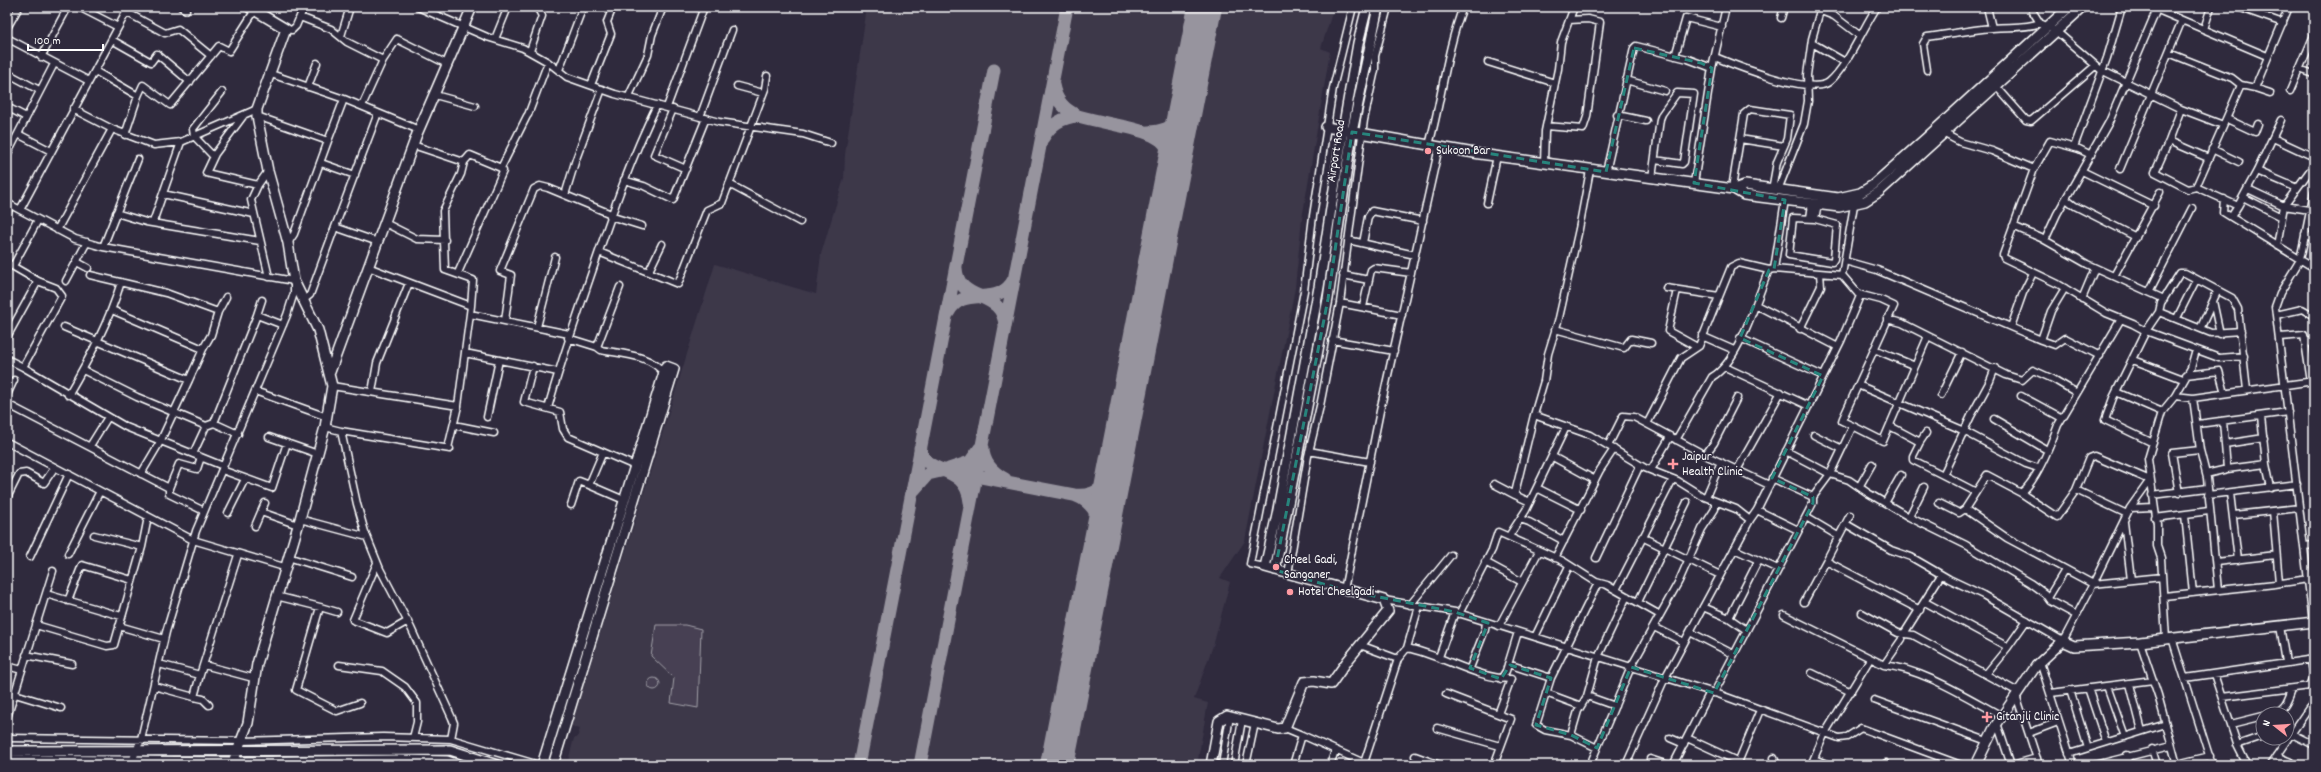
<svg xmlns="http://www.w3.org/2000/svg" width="2321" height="772" font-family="Dekko,sans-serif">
<rect width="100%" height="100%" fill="#2f2a3d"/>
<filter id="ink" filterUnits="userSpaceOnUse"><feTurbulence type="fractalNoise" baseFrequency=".025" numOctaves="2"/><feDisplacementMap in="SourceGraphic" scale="8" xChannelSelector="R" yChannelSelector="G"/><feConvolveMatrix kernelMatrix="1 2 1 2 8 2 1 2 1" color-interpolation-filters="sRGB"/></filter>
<g filter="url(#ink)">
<path fill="#3c3749" d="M867,7H913L921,9L922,7H1334L1321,48L1330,52L1302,219L1295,288L1263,448L1245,541L1220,578L1230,582L1214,643L1194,699L1208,703L1197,765H567L574,738H577L580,729L571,726L715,264L816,294L821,254L844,178L845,154Z"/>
<path fill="#464152" stroke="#a2a0a8" d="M656,625H685L701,629L698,708L671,703L674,678L651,656Z
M648 684a6 6 0 1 1 12 0a6 6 0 1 1-12 0Z"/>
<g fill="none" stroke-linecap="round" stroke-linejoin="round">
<path stroke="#97949e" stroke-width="13" d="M1053,85C1056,101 1064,109 1078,116
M1148,132C1181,131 1184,112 1190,85
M1043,138C1050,125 1063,117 1078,116C1094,120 1110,124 1126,127C1161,135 1176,143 1172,182
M956,268C958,305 1003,288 1005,326
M948,313C963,283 998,310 1014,279
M920,448C924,477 966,462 970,502
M983,448C983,463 994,473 1005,479
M949,469L970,462L980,448
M914,490L928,474L945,470L1074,495C1093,502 1101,516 1101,536
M1074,495C1097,498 1112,482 1117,462
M859,765L994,70
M920,765L1067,7"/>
<path stroke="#97949e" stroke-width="34" d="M1057,765L1205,7"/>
<g stroke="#fff" stroke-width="9">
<path id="street" d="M79,7L118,27
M181,7L186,10
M418,7L487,37L523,48L548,62L567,77L615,94L719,122L803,134L831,143
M1987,7L1992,28
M2032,7L2033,12L2040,23L2056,31L2101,70L2181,109L2223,125
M2151,7L2267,56
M2238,7L2283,23
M1821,11L1834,16L1859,35
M126,12L165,33L178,29L211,56
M300,17L331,29L347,42L383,60L397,39L447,64
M1781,18L1784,7
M7,28L19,7
M286,29L292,30L296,26L304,7
M2204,29L2211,7
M341,36L350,7
M7,38L89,81
M495,39L508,7
M112,40L151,62L157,54L190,82
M1812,43L1845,62
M530,51L542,16L537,7
M2169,53L2232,78L2241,85
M1675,56L1686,18L1722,27
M41,57L68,7
M1715,57C1734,65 1812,96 1829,82C1847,67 1863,28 1877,7
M1488,62L1555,83
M2299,69L2314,74
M559,70L583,7
M1927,70L1923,44L1927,37C1949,34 1970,30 1992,28C2009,26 2025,29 2040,23
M95,71L138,96L125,135
M7,73L39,90
M271,74L344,99L328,141
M1626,80L1665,91
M591,85L611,34L607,22L613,7
M737,86L763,93
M1996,86L2026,120L2031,121L2095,66
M308,87L317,63
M2255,88L2270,93
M2290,91L2314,35
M435,95L475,106
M138,96L143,85L170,105L219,46L229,51L255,10
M628,98L648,55L652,35L663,7
M344,99L419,130
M362,106L383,60
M7,107L26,117
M667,107L704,7
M673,109L654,155L686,169
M2181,109L2169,141L2155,172L2188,189L2196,187L2241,85L2255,88L2289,7
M244,115L215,154L206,173L258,185
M528,115L548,62
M1617,115L1646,121
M257,116L328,141L294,234L288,243
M700,117L732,30
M2227,119L2255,132L2258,124
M1546,126L1583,129L1587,117L1600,22L1588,19L1569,20
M112,129L154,145L181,142L257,109
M1941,132L1960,142L1992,151L2034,169
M18,134L51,151
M2273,138L2314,157
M1740,139L1784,146
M2169,141L2208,158
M413,145L464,162
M1429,145C1442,99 1446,51 1463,7
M2074,147L2107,58L2122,7
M2212,149L2239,162
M7,155L54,64
M2091,155L2079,149L2050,141L2034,169L2003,255L2004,258L2058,284L2106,313L2133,324L2146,331L2219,358L2244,356
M213,156L194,136L193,129L222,92
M321,163L355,175
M1544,163L1545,131L1558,69L1561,42L1574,7
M501,168L527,116
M2120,169L2182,20
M1590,170L1579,229L1559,318L1548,354L1544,381L1534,415L1590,435L1645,468L1678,481L1702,496L1736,509L1750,520
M268,171L258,185L251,200L269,277
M2082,171L2154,206
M2257,171L2297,188
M1606,172L1634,48L1636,46L1688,59L1712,68
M1652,178L1660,119L1662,114L1677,93L1694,94L1684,162L1682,164L1655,160
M624,180L644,186L673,200L706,118
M1694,183L1712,68L1726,7
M729,184L800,222
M2196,187L2238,206L2231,217L2314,268
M1732,188L1744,114L1750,109L1790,115L1787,139L1777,162L1772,190
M2248,189L2284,206L2310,210
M1778,190L1804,124L1808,101L1807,75L1812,39L1821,7
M163,194L254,214
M565,195L576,159L602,89
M2243,197L2282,217
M2066,199L2075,206L2136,237
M2224,199L2223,212L2231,217
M7,203L75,239L103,247L294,281V293L287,315L196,531L166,632L141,739L131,764
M1487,203L1497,156
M2238,206L2257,171L2281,120
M20,210L129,7
M7,213L11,205
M116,213L146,222L260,241
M610,216L642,226
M1793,218L1815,219L1837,225L1834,259L1832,262L1789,255Z
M1810,218L1812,204
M1815,219L1818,204
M153,222L181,142
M385,223L417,239L445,240
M2013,226L2041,238L2087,264L2164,299
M335,227L378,113
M57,230L112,129L73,109
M2305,234L2314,239
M1348,240L1415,255
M2045,240L2057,214L2109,122L2157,9
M1363,243L1368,217L1372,211L1423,221
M2277,246L2284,206L2314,165
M103,247L138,159
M599,252L678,284L707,210L722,203L765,89L767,76
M1845,261L1877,270L2041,340L2055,345L2065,338L2100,356
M77,262L88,268
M7,263L38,281L56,288L62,296L23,367L7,359
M13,266L38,220
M368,267L471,306L458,406
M1774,269L1842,275
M649,271L662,244
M458,273L503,171L501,168L470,155L464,162L461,174L443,211L445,270L473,280L471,306
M90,275L166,293L218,312L211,335L203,349
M1343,275L1369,280
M2114,276L2160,192
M66,281L87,242
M1666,288L1719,296
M1677,290L1668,331L1697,347
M2149,292L2192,208
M305,299L310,295L335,227L378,242
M2082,299L2095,268
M2213,301L2220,334
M1340,303L1402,315
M1756,305L1838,347
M1363,307L1371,270L1374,268L1411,273
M112,310L203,349L189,380
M218,312L226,297
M2159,312L2211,333L2241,331
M470,314L569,334
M257,315L262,300
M2276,315L2302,309L2314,316
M2177,318L2196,280
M1887,319L1902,323L2006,375L2022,380L2033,370L2053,379L2077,393
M505,321L511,275L500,271L534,189L540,186L548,188L611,214
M64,327L189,380L160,442L141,474
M537,327L555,257
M2011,327L2023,293L2033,273
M2201,327L2218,290
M1555,329L1624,348L1631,339L1651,343
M1800,329L1821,286L1820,274
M1702,336L1734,350
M7,337L38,281
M2280,337L2304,335L2311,382
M568,338L597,347L601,350C621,354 653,355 664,374
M1740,338L1823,376
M1332,340L1394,351
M2041,340L2051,311L2065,288
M2306,340L2314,345
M597,347L620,287
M1874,349L1915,366
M465,353L558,372
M2133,360L2183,379
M533,366L524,402L560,412L563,429L568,437L635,466
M23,367L126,427L223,466
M1725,367L1809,406
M83,370L137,397L206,426
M2186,375L2219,371L2225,393
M1858,385L1960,429L2026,464L2038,468
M332,386L458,406L448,448
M255,391L327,417
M372,392L377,363L409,283
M2116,392L2162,412
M7,395L14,380
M68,395C89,359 109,322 121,282
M1941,395L1962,352
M2021,396L2062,418
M2175,396L2193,398L2314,381
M2193,398L2200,450L2207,478L2218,590
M7,404L169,488V494L204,511
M548,408C561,361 577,316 593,269C612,213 631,158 657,105
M487,417L499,360
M2261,417L2266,464L2271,488
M1994,419L2047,450
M2223,421L2227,469
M214,423L257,315L283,325
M1647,424L1681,358L1699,346L1731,267L1739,263L1769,270
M2198,424L2288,412
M454,425L494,433
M1853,426L1883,441L1928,336
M1890,426L1920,442L1913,456V460L1943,475L1971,416L1990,381L1995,368
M325,427L341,431L450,449
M341,431L357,504L365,532L380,569L411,628L452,718L454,723L451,739
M1814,435L1842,449
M269,437L318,454
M1676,440L1712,377C1740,361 1756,299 1769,270L1774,269L1785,200
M7,442L100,491L68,554
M1920,442L1926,433
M2153,443L2105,420L2113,398L2146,331L2159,312L2161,303L2180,273H2185L2232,298L2238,309L2247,390
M2225,444L2264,438
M90,446L108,417
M1608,446L1623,416L1634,417L1705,455L1769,485
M1309,451L1370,462
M1786,451L1830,474L1853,426L1842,421L1843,418L1894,306L1881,300L1858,294
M603,452L589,485L624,500
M193,454L206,426L214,423L238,434
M1705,455L1714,443L1737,398
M1553,457L1595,480
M222,470L272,488L287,443
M1651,470L1670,437
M1737,470L1781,392
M2206,474L2227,469L2266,464
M1943,475L1976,492
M1494,484L1515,495
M1859,487L1872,464
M169,488L179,464L197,469L201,457
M1537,488L1581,510
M2076,490L2089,458L2094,456L2150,480L2130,508
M100,491L193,540L284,567
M2021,493L2057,517L2076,490L2127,514
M2179,493L2172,453L2200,450
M2230,493L2238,560
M2152,495L2207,488
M2208,495L2297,484
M1706,497L1721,462
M1813,497L1830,474L1849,480L1868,493L1909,517L1966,545L2030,583L2045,594L2050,601L2076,615
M7,498L19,474L26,473L44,483L55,467
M1530,502L1517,496L1515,493L1534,415
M265,503L261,512L298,525
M1885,503L1901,475
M1939,503L1959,513L1965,509
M571,505L579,481L589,485
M1757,510L1798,530
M2273,511L2279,583
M228,513L245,479
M1850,515L1826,561L1920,610
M2185,515L2193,593
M2234,515L2299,508
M1806,517L1838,536
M1909,517L1924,487
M2155,518L2209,511
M300,519L367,537
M1520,519L1529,522L1564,541
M2124,522L2131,580
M1846,524L1891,550L1911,557L1949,579L1983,595L2063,641L2093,584L2007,538L1965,509L1987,475L2021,493C2037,481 2051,444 2058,425L2121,319
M255,526L261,512
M1509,536L1526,510L1566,427
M1642,537L1720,575
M2304,546L2314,545
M142,547L148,517
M1734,549L1778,569
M30,557L69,474
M288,557L352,577
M1555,558L1600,470L1614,449
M1596,558L1640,465
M1485,562L1522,582
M2216,562L2276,555
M377,563L353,620L387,633L408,621
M1265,567L1250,564L1304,291L1313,216L1333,88L1353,7
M1288,574L1308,456L1320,406L1340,303L1364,120L1375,70V56L1388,7
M2093,584L2130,508L2153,507
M2093,584L2162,577
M1344,590L1380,411L1439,147
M1616,590L1673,479
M46,594L121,616
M276,596L320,607L296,690L337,711L360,703
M2164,596L2275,584L2308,579
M2048,598L2065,570
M1384,600L1455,612L1721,695L1839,738L1847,737L1861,728L1961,765
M68,601L82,565L132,580
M1638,602L1687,502
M1804,602L1826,561
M1925,602L2008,647L1986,674
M1410,605L1451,555
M320,607L337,612
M1703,607L1729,618L1745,629
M1862,613L1898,633L1913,635L2018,692
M1459,614L1492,550L1498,532L1563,561L1596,582L1607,585L1660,615
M1784,615L1884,665C1923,669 1968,698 2002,716
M1729,618L1758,561
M2313,622L2275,307L2280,293L2300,260L2314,192
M36,625L107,646L114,645L142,547L94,535
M119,626L164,639
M1499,626L1539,551
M2280,626L2286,662
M1654,627L1684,642
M1690,632L1733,654
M1905,632L1941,575
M1535,637L1569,566
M2172,638L2212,765
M2166,639L2161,558L2157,546V524L2148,459L2162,412L2175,396L2191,368L2196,350
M2140,642L2158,695L2177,765
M1360,645L1398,659L1407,648L1419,606
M2008,647L2027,620
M1407,648C1442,655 1475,678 1511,679L1498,714L1511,719L1494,765
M26,655L72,664
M1439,657L1455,612
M2311,660L2314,679
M2040,662L2073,765
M159,664L200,675L238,555
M1508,664L1551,678
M204,665L253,678
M339,665L382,671L405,687L417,703V722L413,738
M1884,665L1902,639
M7,666L22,670
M1470,668L1485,630L1486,622
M1812,673L1851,692
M2214,674L2238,747L2247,765
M2185,678L2314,659
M1501,679L1506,671L1518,632
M2130,684L2142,731
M154,686L194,697L200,675
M2107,686L2125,737
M2088,688L2106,742
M2070,690L2088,748
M1546,693L1581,706
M1714,693L1813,503V497L1772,478
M2051,693L2153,680
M15,694L61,708
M1446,694L1498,714
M2016,695L2039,765
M1587,696L1615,706
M194,697L203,699L209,705
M2222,697L2310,686L2313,679
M1874,700L1987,741
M2270,714C2285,710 2287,703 2292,689
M7,718L53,571
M1997,723L2011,765
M2231,724L2263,716
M1285,728L1302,735L1293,765
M1437,728L1500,746
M2029,733L2058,722
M2292,734L2314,745
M1302,735L1364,763L1398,659
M1571,735L1578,711L1587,696L1598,657L1627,596
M7,738L241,741L383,737L451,739L539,765
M1670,738L1684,744
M1687,738L1739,762
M2237,745L2263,736
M1597,748L1571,735L1545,730L1536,725L1551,678L1598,583
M2152,749L2157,765
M2069,754L2166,724
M2127,755L2130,765
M1415,756L1440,765
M2276,756L2298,765
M1774,758L1777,765
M1650,759L1668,765
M1814,759L1829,765
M2177,764L2210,756
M1222,765L1230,716
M1234,765L1242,720
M1246,765L1255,723
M1330,765L1335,751
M1590,765L1631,667L1679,581L1702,529L1715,509V501
M1626,765L1665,678L1750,520L1757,510L1841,341L1860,296L1842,275L1854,205
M1673,765L1710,692
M1737,765L1760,710
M1811,765L1825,733L1870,659
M1886,765V763
M2012,765L2037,758
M2095,765L2171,746
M2270,765L2309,708L2314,711"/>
</g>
<g stroke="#fff" stroke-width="12">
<path id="secondary" d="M1326,127L1480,154L1734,189L1744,195L1839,207L1865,201L1879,192L2083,7
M1734,189L1745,185L1838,198L1860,193L1873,185L1926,138L2069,7
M330,372L417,134L472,7
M1275,570L1328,299L1352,132L1378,7
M7,751L450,750L497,765
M7,760L233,762L399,760L447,761L459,765
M233,762L248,723L257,664L300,519L325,427L332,386L318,330L294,281L288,243L268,171L257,116V109L286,29L249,7
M542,765L666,366L674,369L553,765
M1211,765L1219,721L1227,716L1278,729L1285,728L1304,682L1314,681L1331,684L1348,660L1388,611L1384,600L1265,567L1277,514L1319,287L1343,130L1358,43L1367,7
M1976,765L1994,728L2036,666L2063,641L2074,646L2140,642L2314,622"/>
</g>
<use href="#street" stroke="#2f2a3d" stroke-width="6"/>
<use href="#secondary" stroke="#2f2a3d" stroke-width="9"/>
</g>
</g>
<path fill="none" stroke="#27847c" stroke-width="3" stroke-dasharray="8 5" stroke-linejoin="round" d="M1634,48L1701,63L1712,68L1694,183L1785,200L1774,269L1769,270L1740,338L1823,376L1772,478L1813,497V503L1714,693L1631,667L1597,748L1571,735L1536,725L1551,678L1510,665L1501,679L1470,668L1488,623L1455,612L1344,590L1275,570L1328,299L1352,132L1606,172Z"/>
<g fill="#ff9aa2" stroke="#2f2a3d" stroke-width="1.5">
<circle cx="1428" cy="151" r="4"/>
<path d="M1671 458h4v4h4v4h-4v4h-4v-4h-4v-4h4z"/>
<circle cx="1276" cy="567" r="4"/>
<circle cx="1290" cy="592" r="4"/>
<path d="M1985 711h4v4h4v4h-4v4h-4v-4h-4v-4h4z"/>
</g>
<g text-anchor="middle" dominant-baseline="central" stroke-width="3" stroke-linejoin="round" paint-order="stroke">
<g font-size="13" fill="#fff" stroke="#2f2a3d">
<text transform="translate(1337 151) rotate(-81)">Airport Road</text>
</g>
<g font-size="13" fill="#fff" stroke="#2f2a3d" text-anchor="start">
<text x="1436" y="151">Sukoon Bar</text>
<text x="1682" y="457">Jaipur<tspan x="1682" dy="15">Health Clinic</tspan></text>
<text x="1284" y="560">Cheel Gadi,<tspan x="1284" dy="15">Sanganer</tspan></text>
<text x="1298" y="592">Hotel Cheelgadi</text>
<text x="1996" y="717">Gitanjli Clinic</text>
</g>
</g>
<rect width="2321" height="772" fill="none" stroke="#2f2a3d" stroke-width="24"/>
<rect x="12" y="12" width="2297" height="748" fill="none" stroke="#fff" stroke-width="1.5" filter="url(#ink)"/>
<g transform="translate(2275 726) rotate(287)"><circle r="19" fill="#2f2a3d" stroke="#827f8b"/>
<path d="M0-3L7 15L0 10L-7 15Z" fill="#ff9aa2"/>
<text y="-6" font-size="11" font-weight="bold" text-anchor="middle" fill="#ffffff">N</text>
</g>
<path d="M28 44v6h75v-6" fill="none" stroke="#ffffff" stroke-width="2"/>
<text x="34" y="44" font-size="12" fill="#ffffff" stroke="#2f2a3d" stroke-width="3" paint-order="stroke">100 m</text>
</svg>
